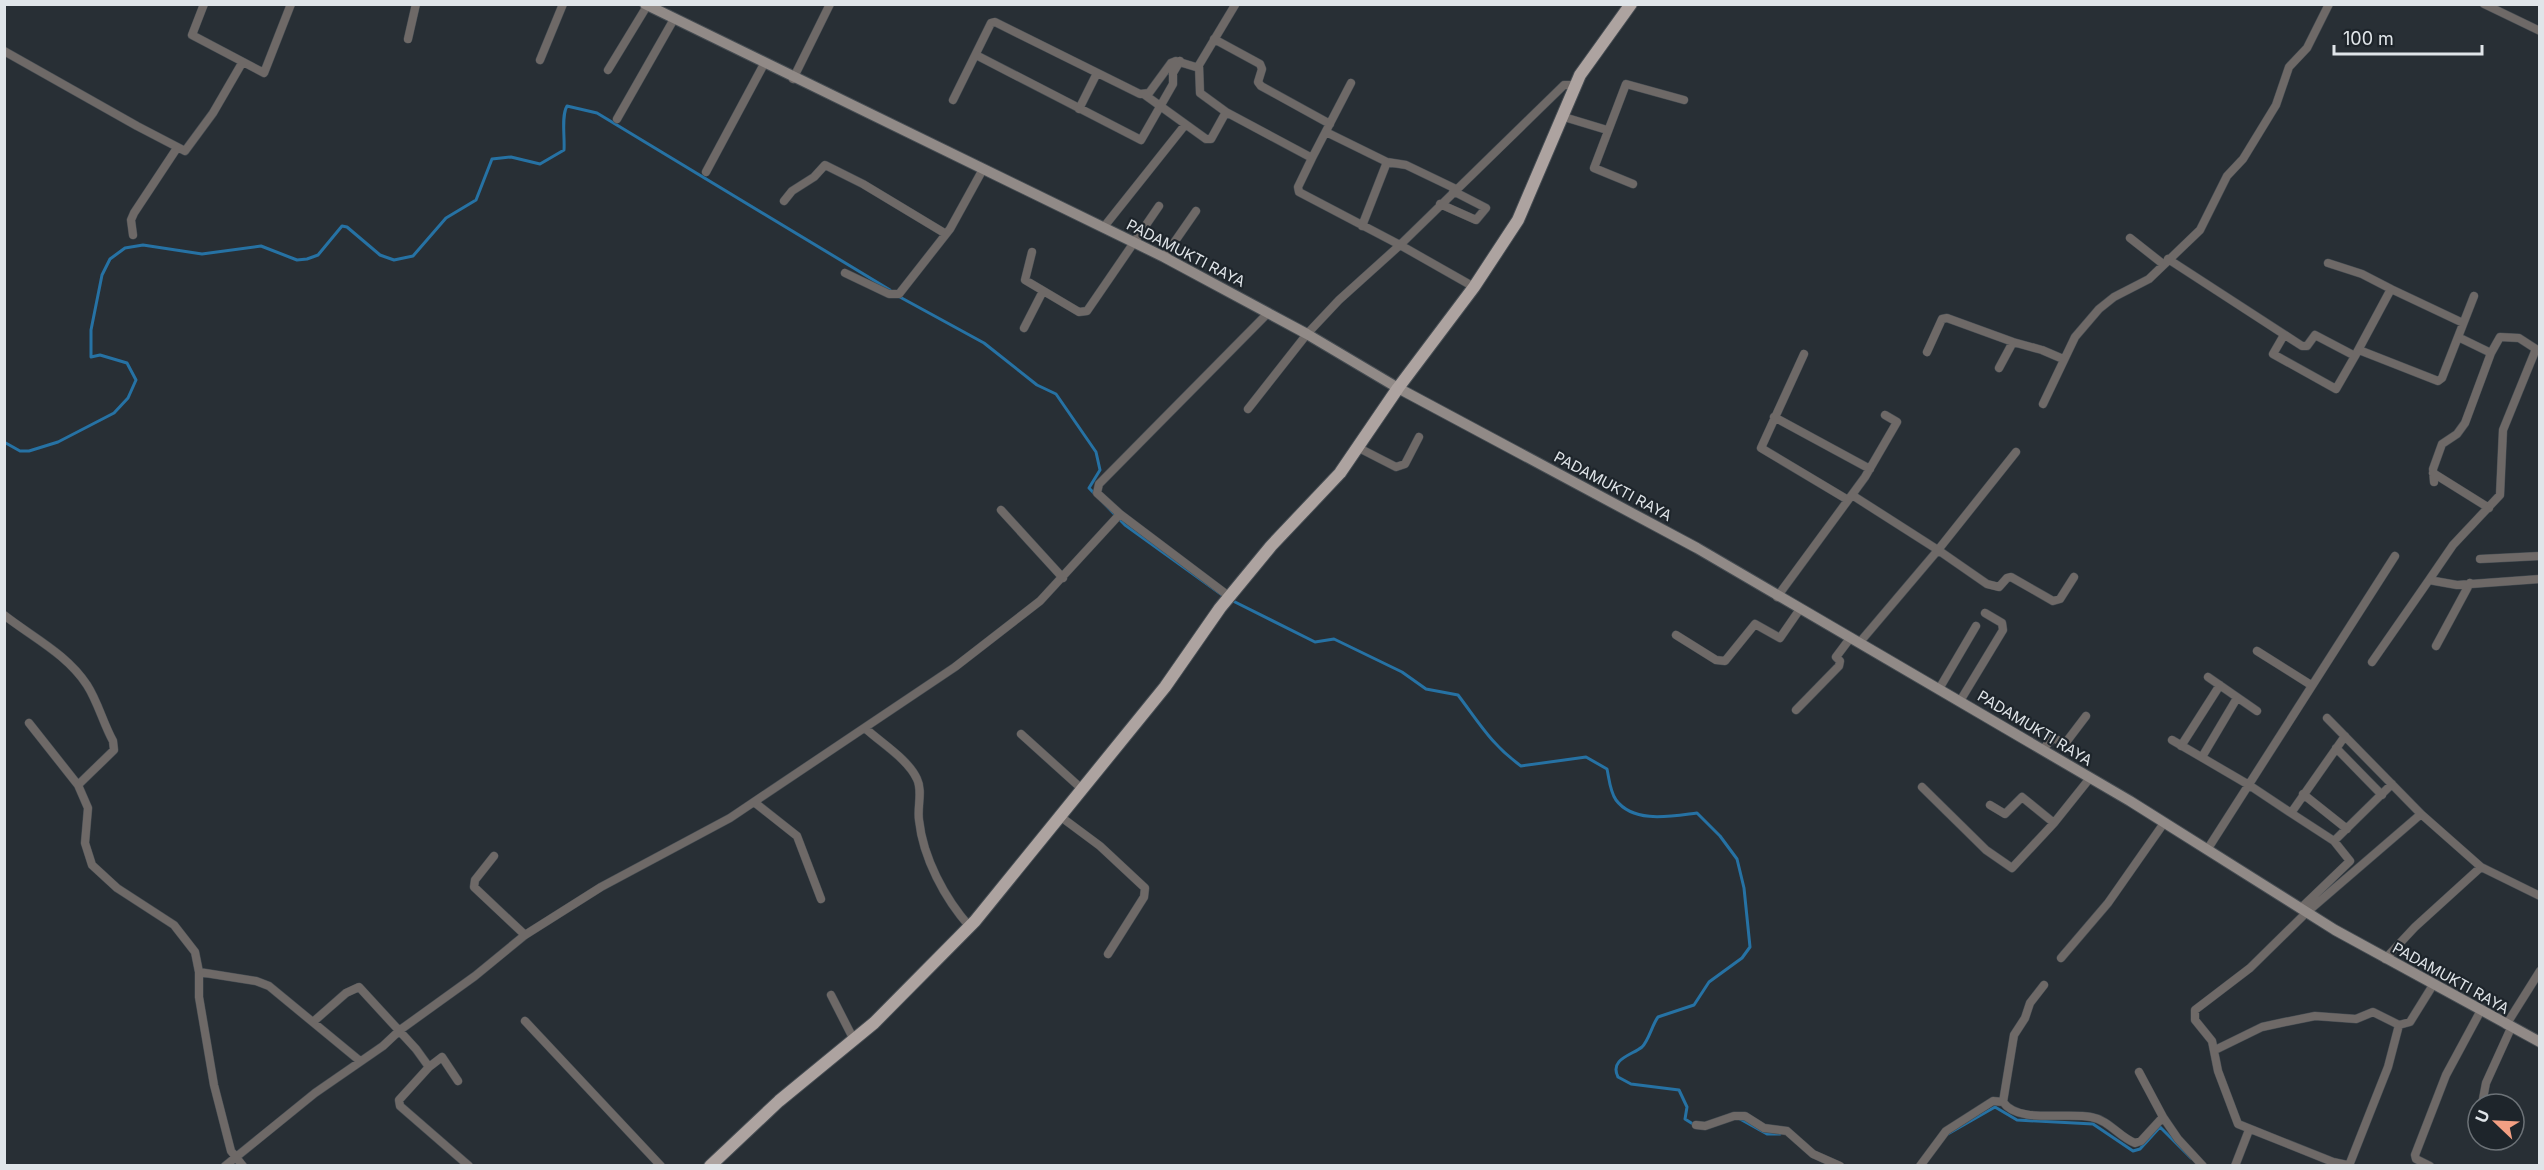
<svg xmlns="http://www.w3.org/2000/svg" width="2544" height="1170" font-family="Inter,sans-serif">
<rect width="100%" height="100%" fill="#282f35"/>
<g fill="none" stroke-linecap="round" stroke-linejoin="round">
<path stroke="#2672a4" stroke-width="3" d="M898,296L984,343L1037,385L1056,394L1096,452L1100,470L1089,488L1125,525L1225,597
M4,442L20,451H29L58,442L114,413L128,398L136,380L127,363L100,355L91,357V330L102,275L110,259L125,248L143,245L202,254L261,246L297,260L307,259L318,255L342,226L347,227L380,255L394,260L413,256L446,218L476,200L492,159L511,157L540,164L564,150C565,137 561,116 567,106L597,113L890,290
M1231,600L1315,642L1334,639L1402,672L1426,689L1458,695C1480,724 1491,744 1521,766L1586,757L1607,769C1609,778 1610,792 1616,800C1634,824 1672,816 1697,813L1720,836L1737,859L1744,888L1750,947L1742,958L1709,982L1694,1005L1658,1017C1652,1025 1649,1040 1642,1047C1632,1055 1609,1059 1618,1077L1631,1084L1679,1090L1687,1107L1685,1119L1696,1126
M1740,1119L1767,1134H1780
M1946,1135L1995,1107L2017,1120L2093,1124L2133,1151L2140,1149L2160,1127L2191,1158"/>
<g stroke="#454c52" stroke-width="9">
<path id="street" d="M204,4L192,35L264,73L291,4
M2484,4L2540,31
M408,39L416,4
M1214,39L1260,64L1262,69L1258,82L1261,86L1330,124
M4,51L137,126L185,151L213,113L242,63
M976,55L1141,140L1173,84V73L1180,61
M540,60L563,4
M608,70L647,6
M793,79L830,4
M1145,95L1206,139H1211L1226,112L1312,158L1298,187L1299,192L1400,245L1339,300L1307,334L1248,409
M953,100L991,23L995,22L1140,94L1149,93L1171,63L1176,61L1199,68
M1079,109L1097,73
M1226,112L1200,93L1199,65L1235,5
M1564,117L1607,130
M617,119L674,19
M1326,132L1387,162L1362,226
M1312,158L1351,83
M1387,162L1406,165L1456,189
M706,172L764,64
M1633,184L1594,168L1626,84L1684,100
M784,201L792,191L814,177L825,165L863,184L946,234
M1440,204L1476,220L1486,208L1453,191
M1103,228L1185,125
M133,235L131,220L134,213L177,148
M2130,238L2163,264
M1032,252L1025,280L1079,312L1087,311L1159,206
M1164,257L1196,211
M2168,259L2302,346H2307L2315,335L2355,356L2391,289L2362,274L2328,263
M845,273L889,294H899L950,229L982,171
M1474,287L1400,245L1564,85H1576
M2391,289L2463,323
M1024,328L1043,291
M2284,335L2273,354L2336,389L2355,356
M2359,350L2438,381L2442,378L2458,337
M1927,352L1942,319L1947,318L2013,342
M1804,354L1761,448L1848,500
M1999,368L2013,342L2042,350L2063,359
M2043,404L2075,337L2099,309L2114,297L2149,279L2200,230L2227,176L2243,159L2276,105L2289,67L2307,48L2329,4
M1774,417L1870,469
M1357,447L1396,467L1405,464L1419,437
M2016,452L1938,550L1987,584L1999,587L2007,578L2011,577L2053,601L2060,599L2074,577
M2433,473L2489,508
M2434,482L2433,469L2442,444L2457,434L2465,423L2491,353L2458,337L2474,296
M1852,495L1938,550L1860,642
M1001,510L1063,578
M1120,514L1230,597
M2480,559L2540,556
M2429,580L2453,545L2500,495L2503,430L2536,349L2519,338L2500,337L2491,353
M1777,597L1865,477L1897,422L1885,415
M4,615C32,637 67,654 87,685C98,702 103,723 113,741L114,750L78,785L88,808L85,843L92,865L117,888L174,925L195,952L199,972V997L214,1085L231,1151L243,1166
M1676,635L1716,660L1725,661L1755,624L1780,638L1800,609
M2436,646L2470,583
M2257,651L2311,685
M2372,662L2429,580L2457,585L2540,579
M2208,677L2257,711
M1939,689L1976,626
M1960,701L2003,630L2002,623L1985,613
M1796,710L1839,666L1840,661L1836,657L1851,637
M2327,718L2421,814L2306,913L2250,968L2195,1010V1020L2212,1041L2218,1071L2238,1124L2333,1162L2347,1165L2350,1163L2388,1067L2399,1025L2410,1022L2433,985
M29,723L78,785
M865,728C881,743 908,759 917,779C923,791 917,807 919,820C923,858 945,899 970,927
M1021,734L1083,790
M2172,740L2249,785L2291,813
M2181,746L2220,685
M2336,748L2382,795
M2042,750L2053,738L2062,742L2067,741L2086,716
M2202,757L2237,698
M1922,787L1986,850L2012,868L2054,823L2090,778
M2303,794L2347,829
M754,802L797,836L821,899
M1990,805L2005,814L2022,797L2054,823
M2421,814L2481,867L2540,896
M1061,817L1100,846L1145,888L1144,897L1108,954
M2334,841L2392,784
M2207,850L2395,556
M494,856L475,880L474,887L525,935
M2300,909L2350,861L2334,841L2291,813L2345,736
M2061,958L2108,903L2164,823
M2385,959L2415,927L2481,867
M199,972L256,981L269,986L360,1061
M2044,985L2030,1003L2025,1018L2014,1035L2003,1102C2018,1124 2066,1112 2091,1117C2109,1120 2119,1137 2135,1143L2141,1141L2163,1117L2178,1139L2203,1166
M831,995L854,1040
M525,1021L661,1166
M313,1022L346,993L359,987L416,1049L429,1067L442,1057L458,1081
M2506,1025L2540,971
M2215,1050L2262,1027L2285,1022L2315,1016L2356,1019L2373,1012L2399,1025
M429,1067L399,1100L400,1106L469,1166
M2139,1072L2163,1117
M2482,1104L2486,1083L2511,1028
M1696,1125L1705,1126L1734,1116H1745L1764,1128L1787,1131L1813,1154L1840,1166
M225,1166L315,1093L383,1046L400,1030L475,976L525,935L601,887L730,818L955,667L1040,601L1120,514L1097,493L1099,484L1268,313
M1920,1166L1946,1131L1993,1101L2003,1102
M2235,1166L2249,1130
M2430,1166L2416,1159L2415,1155L2446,1075L2480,1012"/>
</g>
<g stroke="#454c52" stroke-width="12">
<path id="secondary" d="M645,4L1164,257L1307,334L1398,388L1697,548L2130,801L2335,930L2540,1042"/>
</g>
<g stroke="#454c52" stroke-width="14">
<path id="primary" d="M710,1166L779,1101L874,1023L975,921L1165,687L1220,608L1271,546L1340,473L1398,388L1474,287L1518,220L1580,75L1631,4"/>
</g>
<use href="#street" stroke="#6e6967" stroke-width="8"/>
<use href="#secondary" stroke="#918a87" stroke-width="10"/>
<use href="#primary" stroke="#ada3a0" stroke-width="12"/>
</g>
<g text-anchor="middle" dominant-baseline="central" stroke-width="4.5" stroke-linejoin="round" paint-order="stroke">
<g font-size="15" fill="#e0e5e9" stroke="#1e252b">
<text transform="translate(1186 253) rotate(27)">PADAMUKTI RAYA</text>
<text transform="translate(1613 486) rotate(28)">PADAMUKTI RAYA</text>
<text transform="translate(2035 728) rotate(31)">PADAMUKTI RAYA</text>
<text transform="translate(2451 978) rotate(29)">PADAMUKTI RAYA</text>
</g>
</g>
<rect width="2544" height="1170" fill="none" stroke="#e0e5e9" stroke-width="12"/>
<g transform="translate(2496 1122) rotate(293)"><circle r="28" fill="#1e252b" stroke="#6c7277" stroke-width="1.5"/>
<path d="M0-4.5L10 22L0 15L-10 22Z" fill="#f39f83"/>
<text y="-9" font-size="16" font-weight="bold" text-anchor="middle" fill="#e0e5e9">U</text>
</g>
<path d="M2334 45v9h148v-9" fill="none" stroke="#e0e5e9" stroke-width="3"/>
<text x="2343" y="45" font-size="18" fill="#e0e5e9" stroke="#1e252b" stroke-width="4.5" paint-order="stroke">100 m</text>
</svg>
